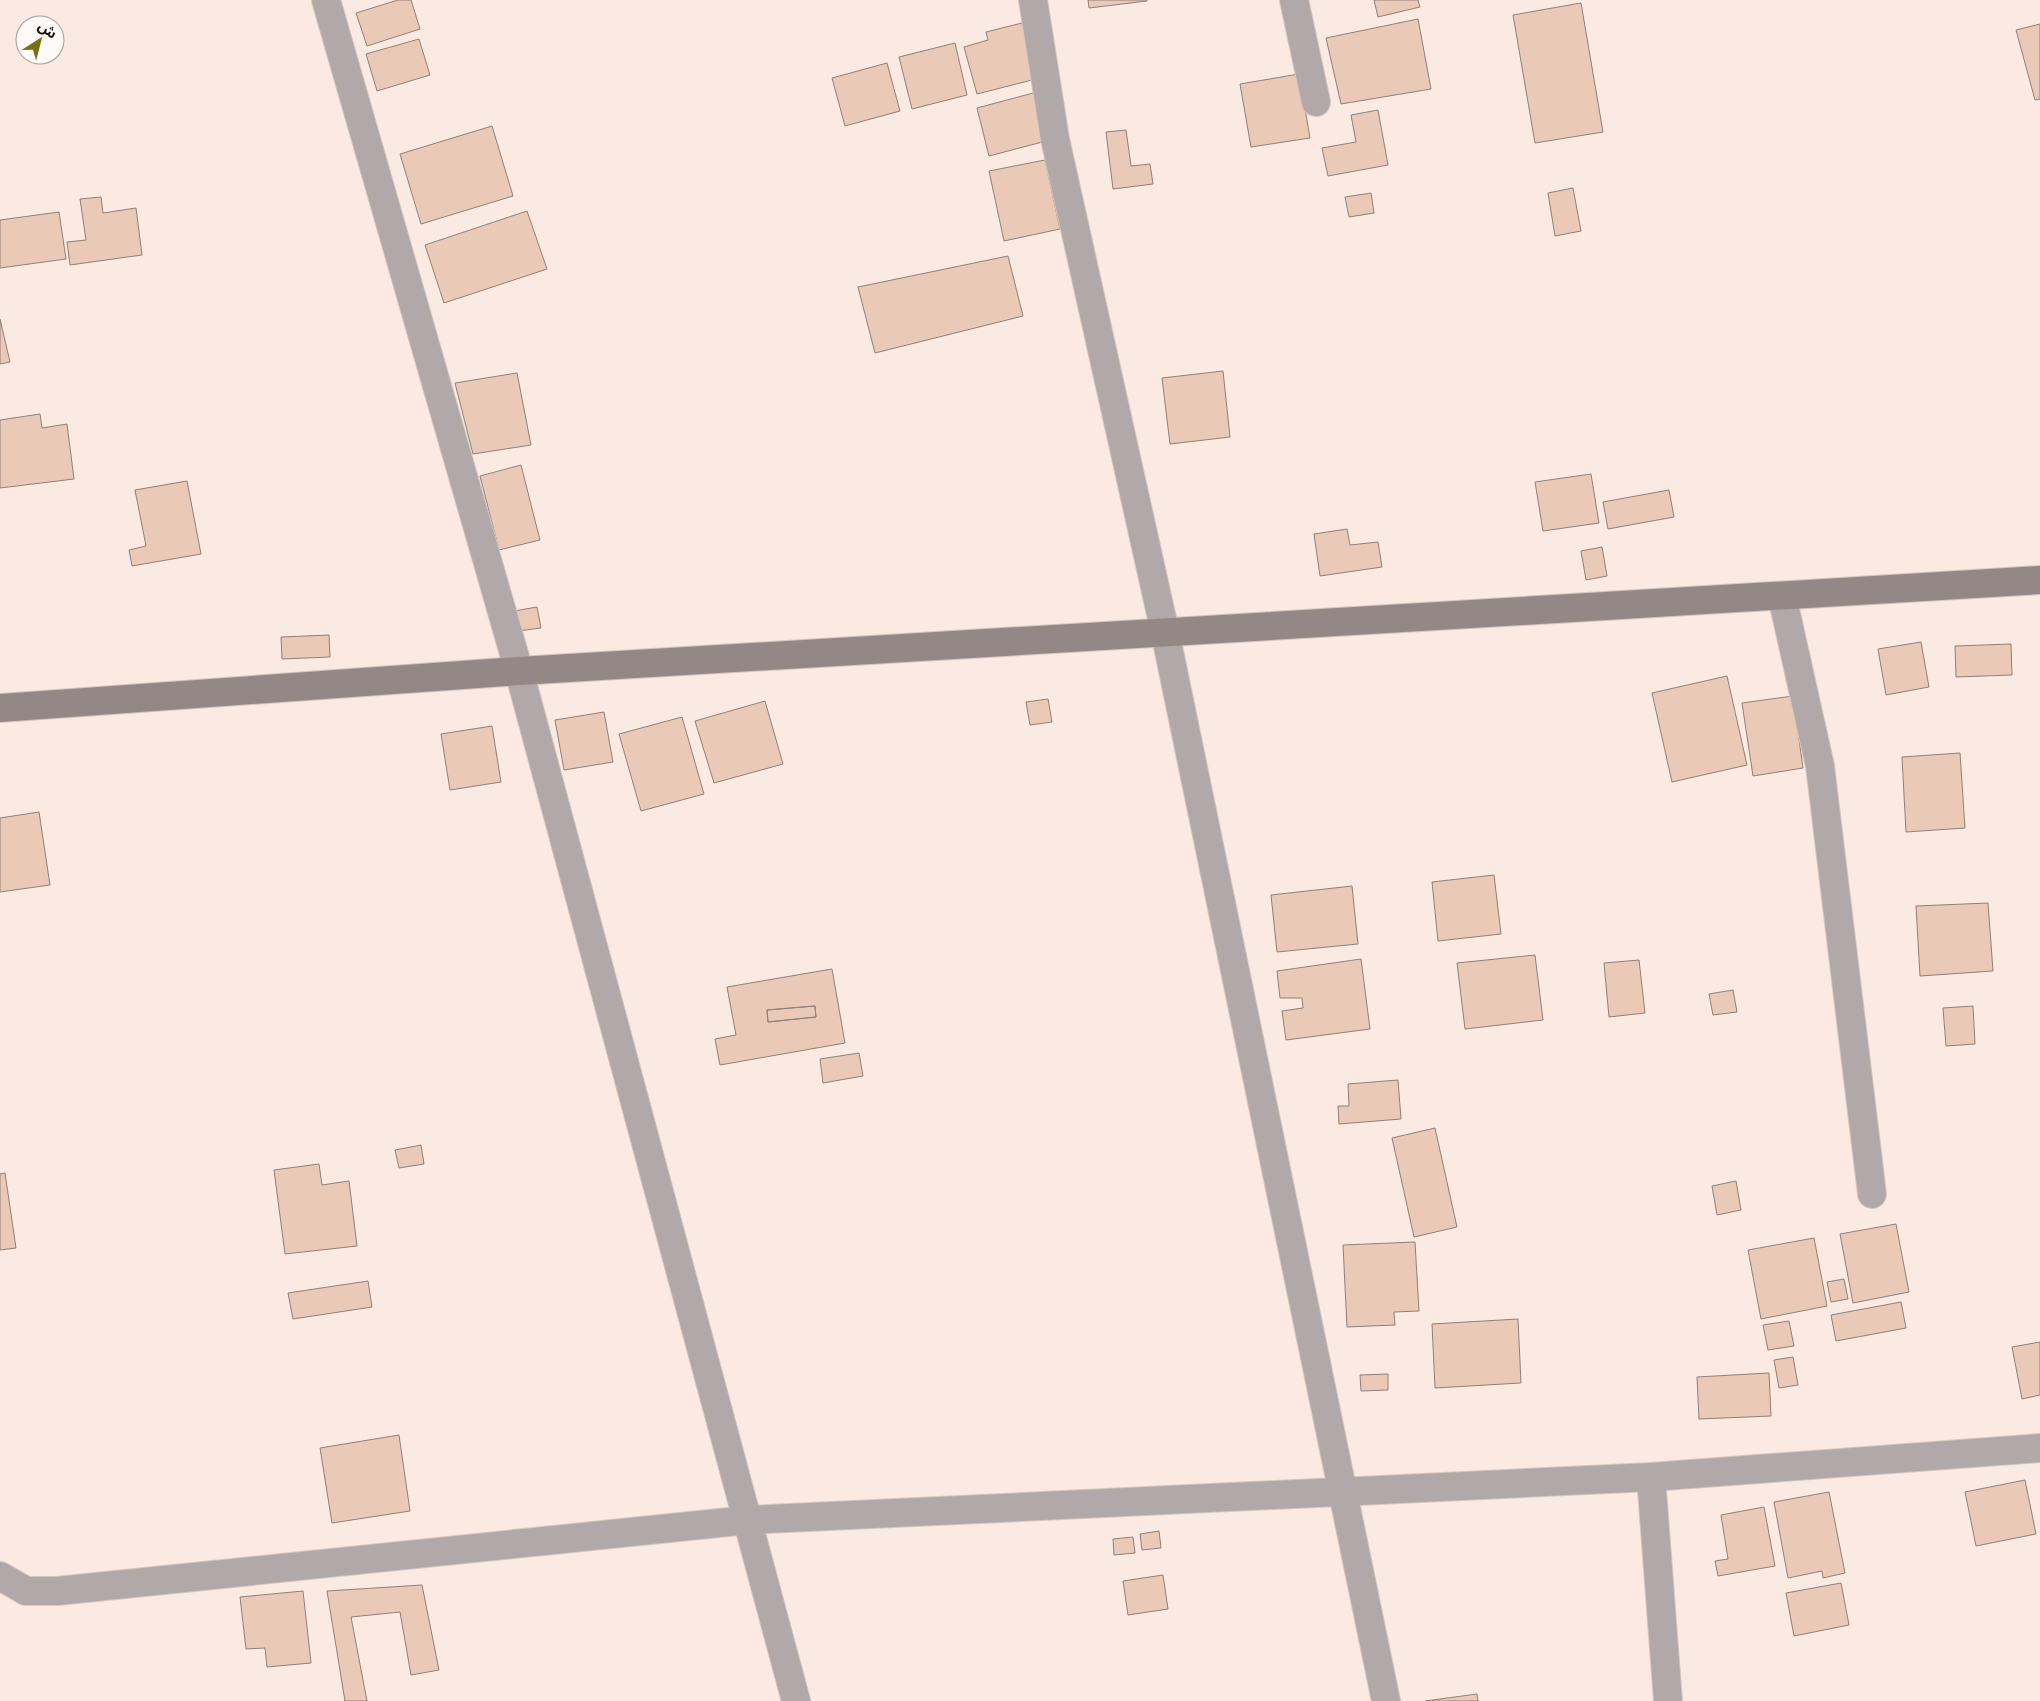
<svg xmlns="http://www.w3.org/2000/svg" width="2040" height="1701" font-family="'Asap Condensed','Noto Sans Arabic',sans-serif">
<rect width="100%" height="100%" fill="#fbeae1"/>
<path fill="#eac9b7" stroke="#8f8079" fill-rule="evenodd" d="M398,0H411L420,29L367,46L356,13Z
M1088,0H1147V1L1089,8Z
M1374,0H1418L1420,7L1378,17Z
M1581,3L1603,132L1535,143L1513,15Z
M1418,19L1431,89L1341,104L1326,38Z
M1022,23L1036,79L977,94L964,47L988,40L986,32Z
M2040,24V99L2035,100L2016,30Z
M419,39L430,75L377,91L366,54Z
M955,43L967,95L912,109L899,57Z
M887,63L900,111L845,126L832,78Z
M1299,74L1310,138L1251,147L1240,84Z
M1037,92L1050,140L989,156L977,108Z
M1378,110L1388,165L1328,176L1322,148L1356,142L1351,115Z
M492,126L513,196L421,224L400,154Z
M1126,130L1131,166L1150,164L1153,184L1113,189L1106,132Z
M1045,160L1060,229L1004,241L989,171Z
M1573,188L1581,231L1555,236L1548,193Z
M1371,193L1374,213L1349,217L1345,197Z
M101,197L103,213L136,208L142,255L70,265L67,242L86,240L80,199Z
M527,211L547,269L444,303L425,245Z
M59,212L66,259L0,268V220Z
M1008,256L1023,316L875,353L858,287Z
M0,319L10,362L0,364Z
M1223,371L1230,437L1170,444L1162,378Z
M517,373L531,445L473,454L455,383Z
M40,414L42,428L67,424L74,479L0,488V420Z
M521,465L540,540L499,550L480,476Z
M1591,474L1599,523L1543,531L1535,482Z
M187,481L201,554L132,566L129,550L146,546L135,490Z
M1669,490L1674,517L1608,529L1603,502Z
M1347,529L1350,545L1378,542L1382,567L1320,576L1314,534Z
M1602,547L1607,576L1586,580L1581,551Z
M537,607L541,628L518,631L514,611Z
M329,635L330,657L282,659L281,637Z
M1921,642L1929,687L1886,695L1878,649Z
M2011,644L2012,675L1956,677L1955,646Z
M1727,676L1747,765L1672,782L1652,693Z
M1793,696L1803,768L1753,776L1742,703Z
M1048,699L1052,722L1030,725L1026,702Z
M765,701L783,764L714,783L695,721Z
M604,712L613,762L564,770L555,720Z
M682,717L704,794L641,811L619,734Z
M492,726L501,782L450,790L441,734Z
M1960,753L1965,828L1906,832L1902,757Z
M39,812L50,885L0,892V818Z
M1494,875L1501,934L1438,941L1432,882Z
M1352,886L1358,944L1277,952L1271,895Z
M1988,903L1993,971L1920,976L1916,906Z
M1535,955L1543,1020L1465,1029L1457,963Z
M1361,959L1370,1029L1286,1040L1282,1011L1303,1008L1302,998H1280L1277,971Z
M1639,960L1645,1013L1609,1017L1604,963Z
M832,969L845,1043L720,1065L715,1039L736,1035L727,987ZM815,1006L816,1017L768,1022L767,1010Z
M1733,990L1737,1012L1713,1015L1709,994Z
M815,1006L816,1017L768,1022L767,1010Z
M1973,1006L1975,1044L1946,1046L1943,1008Z
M859,1053L863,1076L823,1083L820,1059Z
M1398,1080L1401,1119L1339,1124L1338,1106H1349L1348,1084Z
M1435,1128L1457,1227L1414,1237L1392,1138Z
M421,1145L424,1164L399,1168L395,1150Z
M319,1164L322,1185L349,1181L357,1246L285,1254L274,1170Z
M5,1173L16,1248L0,1250V1174Z
M1736,1181L1741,1210L1717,1215L1712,1186Z
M1896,1224L1909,1292L1853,1303L1840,1234Z
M1814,1238L1827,1306L1761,1319L1748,1250Z
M1415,1242L1419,1311L1394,1312L1395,1325L1347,1327L1343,1245Z
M1844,1279L1848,1299L1831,1302L1827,1282Z
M368,1281L372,1307L293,1319L288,1293Z
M1901,1302L1906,1328L1836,1341L1831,1315Z
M1518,1319L1521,1383L1435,1388L1432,1324Z
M1789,1321L1794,1346L1768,1350L1763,1325Z
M2040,1342V1395L2022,1399L2012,1347Z
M1793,1357L1798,1385L1779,1388L1774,1360Z
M1769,1373L1771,1416L1699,1419L1697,1377Z
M1388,1374V1390L1361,1391L1360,1375Z
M399,1435L410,1511L332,1523L320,1448Z
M2025,1480L2036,1534L1976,1546L1965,1492Z
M1829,1492L1845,1573L1823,1578L1822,1571L1788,1578L1774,1502Z
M1764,1507L1775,1566L1718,1576L1715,1561L1728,1559L1721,1515Z
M1159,1531L1161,1548L1142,1550L1140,1534Z
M1133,1537L1135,1553L1114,1555L1113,1539Z
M1163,1575L1168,1609L1128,1615L1123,1581Z
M1841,1583L1849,1625L1794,1636L1786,1593Z
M422,1585L439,1670L411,1675L400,1612L351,1617L367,1701H345L327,1591Z
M303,1591L311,1663L267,1667L265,1648L246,1649L240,1597Z
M1477,1694L1478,1701H1425Z"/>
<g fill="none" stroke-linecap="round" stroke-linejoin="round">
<g stroke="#d6c7bf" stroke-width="30">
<path id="minor" d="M326,0L519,671L796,1701
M1033,0L1055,139L1165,632L1386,1701
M1294,0L1316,102
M1782,596L1820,766L1872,1194
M1651,1477L1668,1701
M0,1576L26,1591H57L748,1520L1651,1477L2040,1448"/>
</g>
<g stroke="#d6c7bf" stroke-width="30">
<path id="secondary" d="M0,708L519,671L2040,580"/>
</g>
<use href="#minor" stroke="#b1a9a9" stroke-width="28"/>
<use href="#secondary" stroke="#948887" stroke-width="28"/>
</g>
<g transform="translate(40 40) rotate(36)"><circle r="24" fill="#fdfaf8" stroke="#a09c9a"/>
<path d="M0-4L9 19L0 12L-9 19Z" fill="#757216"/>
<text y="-8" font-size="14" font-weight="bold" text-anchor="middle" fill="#140f0c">ش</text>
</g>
</svg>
